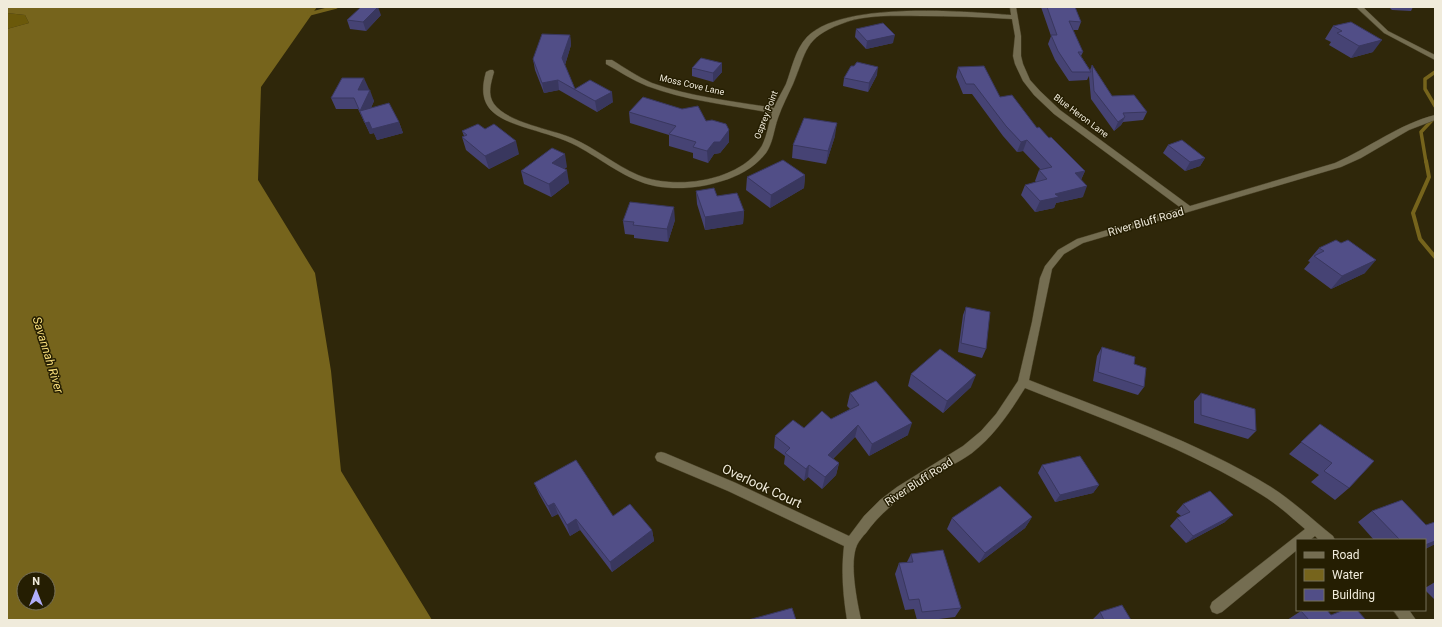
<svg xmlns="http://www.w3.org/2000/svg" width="1442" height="627" font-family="Roboto,sans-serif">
<rect width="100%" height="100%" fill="#2f270a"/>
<path fill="#6b590a" d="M7,13L25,15L29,23L7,29Z"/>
<path fill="#76641c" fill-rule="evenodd" d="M7,7H317L261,87L258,180L315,273L331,371L341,471L432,620H7V29L29,23L25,15L7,13ZM24,579H48V603H24Z"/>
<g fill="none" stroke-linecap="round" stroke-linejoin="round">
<path stroke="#76641c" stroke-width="3.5" d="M309,14L336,7
M1435,72L1425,79V89L1435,106
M1426,162L1421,132L1435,117"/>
<path stroke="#76641c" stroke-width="4" d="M1426,161L1429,177L1413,213L1420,239L1435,257"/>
<g stroke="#4a4227" stroke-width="1">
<path id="street" d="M1010,7H1016L1021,36V56L1023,64L1030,80L1040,91L1060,110L1190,206L1335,163C1369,148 1399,124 1435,115V120L1409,130L1361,158L1341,167L1083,243L1064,254L1052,269L1029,380C1110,412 1196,441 1271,487C1293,501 1313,520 1333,536L1335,540H1319L1315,536L1310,540H1297V550L1222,612L1217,614L1212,612L1210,607L1212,602L1305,529C1291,517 1277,504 1262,495C1189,449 1105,420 1025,388C1010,412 995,435 972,453C965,458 956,463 949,467C919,486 887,503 866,533C863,536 859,541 857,545C849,563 857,601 861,620H847C843,595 841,572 844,546L728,491L657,461L655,457L657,453L661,452L665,453L736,483L849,536L864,516L880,500L897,487L963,446L981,431L996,414L1018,381L1032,322L1040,278L1045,266L1058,250L1077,239L1181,208L1054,114L1034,95L1023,81L1015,64L1013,56L1015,36L1012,19C981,17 951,16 921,16C895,16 865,14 841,24C804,38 807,51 793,84C788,95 782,106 778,118C774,129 773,143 766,153C755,167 739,176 722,181C701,188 677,190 655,186C626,180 603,160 577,146C562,138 546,134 530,129C498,119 475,110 486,72L490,70H493L494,72C491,83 487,94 494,104C508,123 551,129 572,138C595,148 615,165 638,175C674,190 735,182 759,150C767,140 768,124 772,113C730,105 687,101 647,86C632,80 619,71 606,64V60H612C625,68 638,77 652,83C691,97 733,101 774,108C777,100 782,92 786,84C792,68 795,50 807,37C842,1 962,11 1011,15Z
M1356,7H1363L1388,31L1435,55V60L1384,33Z
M1393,610H1409L1416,620H1400Z"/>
</g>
<use href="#street" fill="#746d51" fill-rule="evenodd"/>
</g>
<path fill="#464374" d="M1041,7H1075L1081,22L1078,30H1073L1083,52L1081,56L1090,70L1092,65L1112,96L1147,112L1143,120L1123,122L1121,125L1114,131L1091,99L1089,76L1087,80L1069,81L1055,60L1048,44L1051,36Z
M1389,7H1413L1411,11L1392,10Z
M381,15L366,31L350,29L347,20Z
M1351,22L1373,52L1351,58L1329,45L1331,42L1325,39L1333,26Z
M856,29L893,43L866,49L855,37Z
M570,35L571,45L565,65L575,89L613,102L597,112L559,90L544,93L535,70L533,59Z
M722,63V72L713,82L692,76V68Z
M958,67L1000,97L1037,128L1049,138L1085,171L1081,180L1083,197L1056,203L1054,208L1035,212L1021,195L1025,185L1036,182L1035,181L1039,170H1041L1023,151L1017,152L1003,136L972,94H963L956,77Z
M877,75L868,92L843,86L844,78Z
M369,89L368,90L374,101L371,108L399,122L403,133L377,140L374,133L370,134L358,109H336L331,98Z
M629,112L706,121L729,142L720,153L714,154L708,163L693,158V153L669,146V135L630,123Z
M462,131L519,154L489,169L466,150L462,137L464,136Z
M835,136L826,164L792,158L793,145Z
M1168,145L1205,158L1200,166L1185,171L1163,153Z
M567,167L564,169L569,183L551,197L524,184L521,171Z
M805,175L804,188L770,208L746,190L747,177Z
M696,191L717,196L744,211L743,224L705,230L697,204Z
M675,220L668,242L634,238V235L625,234L623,221Z
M1341,243L1365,273L1331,289L1304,269L1310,262L1308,261L1319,248Z
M966,307L986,349L982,358L958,352L963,315Z
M1102,347L1134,364L1144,387L1138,395L1093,381L1097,356Z
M911,374L971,387L943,413L908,386Z
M850,393L908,435L869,456L855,437L833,459L839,463L836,475L822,489L808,477L804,481L784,464L785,456L774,448L775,436L804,428L831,419L850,409L847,406Z
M1201,393L1256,431L1248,439L1194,423V401Z
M1320,424L1349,488L1335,500L1311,482L1319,475L1289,454Z
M1042,465L1099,485L1093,493L1055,502L1038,473Z
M534,483L613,516L652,530L654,541L612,572L580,530L570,536L558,514L552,517L539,494Z
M1402,500L1426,525L1435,522V544L1425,549V540H1374L1358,522L1372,511Z
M1183,504L1225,522L1186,543L1170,526L1177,518L1181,516L1176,512Z
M1032,517L1025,528L979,563L947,529L952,518Z
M911,554L961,608L955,617L931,620H917L914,609L905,610L895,574L899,563L907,562Z
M1435,582V600L1425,590V588Z
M1301,611L1331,615L1366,620H1287Z
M1100,612L1131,620H1094L1093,619Z"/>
<path fill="#39375e" d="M378,7L381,15L366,31L363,22Z
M570,35L571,45L564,68L562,58Z
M895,35L893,43L866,49L867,41Z
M1382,40L1373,52L1351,58L1359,46Z
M722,63V72L713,82V73Z
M878,67L877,75L868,92L869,83Z
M364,78L369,89L363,101L358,90Z
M558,80L559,90L544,93L542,83Z
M370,90L374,101L364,122L360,111Z
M612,92L613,102L597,112L595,101Z
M1125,117L1121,125L1114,131L1118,122Z
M369,122L374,133L370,134L365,123Z
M399,122L403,133L377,140L372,129Z
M837,123L835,136L826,164L828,151Z
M729,130V142L720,153L714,154L708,163L707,151L714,142Z
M1027,140L1023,151L1017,152L1021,142Z
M516,141L519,154L489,169L485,156Z
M565,154L567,167L555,176L552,163Z
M1205,158L1200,166L1185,171L1190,162Z
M567,170L569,183L551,197L549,184Z
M1085,171L1080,181L1075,173Z
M805,175L804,188L770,208L771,195Z
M1087,186L1083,197L1056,203L1054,208L1035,212L1040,201L1055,194Z
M674,207L675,220L668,242L667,229Z
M744,211L743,224L705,230V217Z
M1376,260L1365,273L1331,289L1342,276Z
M976,375L971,387L943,413L947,401Z
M912,423L908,435L869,456L872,444Z
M858,425L855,437L825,466L828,455Z
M839,463L836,475L822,489L825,477Z
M809,465L808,477L804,481L806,469Z
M1099,485L1093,493L1055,502L1060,495Z
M554,503L558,514L552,517L548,506Z
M1233,515L1225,522L1186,543L1193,536Z
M1032,517L1025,528L979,563L985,553Z
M576,519L580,530L570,536L567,525Z
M652,530L654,541L612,572L610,562Z
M1435,541V544L1425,549V545Z"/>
<path fill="#514e87" stroke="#39375e" d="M361,7H378L363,22L347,20Z
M1047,7H1075L1081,22L1069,21L1083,52H1078L1091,72H1072L1058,51L1051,35H1057Z
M1351,22L1382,40L1359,46L1337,33L1342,31L1333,26Z
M883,23L895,35L867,41L856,29Z
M542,34L570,35L562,58L575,89L590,80L612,92L595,101L558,80L542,83L533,59Z
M701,58L722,63L713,73L692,68Z
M857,62L878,67L869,83L844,78L851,66H854Z
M1092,65L1112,96L1134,95L1147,112L1123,113L1125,117L1118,122L1094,91Z
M984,66L1000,97L1012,95L1037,128L1039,127L1049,138L1051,137L1085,171L1075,173L1087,186L1055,194L1059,197L1040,201L1025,185L1047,179L1039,170L1052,167L1027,140L1021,142L1006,126L974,84H966L958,67Z
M342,78H364L358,90H370L360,111L389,103L399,122L372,129L369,122L365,123L354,98H331Z
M643,97L682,109L698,106L706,121L712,120L726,124L729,130L720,142H714L707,151L693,147L696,142L669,134L676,126L629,112Z
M804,118L837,123L828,151L793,145Z
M478,124L485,129L494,124L516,141L485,156L462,137L467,135L462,131Z
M1182,140L1205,158L1190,162L1168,145Z
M552,148L565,154L552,163L567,170L549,184L521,171Z
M783,160L805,175L771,195L747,177Z
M714,188L717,196L737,193L744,211L705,217L696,191Z
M630,202L674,207L667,229L633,225L634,222L623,221Z
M1336,240L1341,243L1348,240L1376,260L1342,276L1314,256L1324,251L1319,248Z
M966,307L990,312L986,349L961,343Z
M1102,347L1135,357L1134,364L1146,368L1144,387L1098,372Z
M940,349L976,375L947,401L911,374Z
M876,381L912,423L872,444L858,425L828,455L839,463L825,477L809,465L806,469L785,453L790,448L775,436L793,420L804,428L822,411L831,419L859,405L850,393Z
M1201,393L1255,409L1256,431L1201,415Z
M1320,424L1374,461L1349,488L1324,471L1332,463L1301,442Z
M1080,456L1099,485L1060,495L1042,465Z
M576,460L613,516L630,504L652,530L610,562L576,519L567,525L554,503L548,506L534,483Z
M1000,486L1032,517L985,553L952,518Z
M1210,491L1233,515L1193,536L1177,518L1190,512L1183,504Z
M1402,500L1426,525L1435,522V541L1425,545V540H1400L1372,511Z
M943,550L961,608L922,612L919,599L909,600L899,563L913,562L911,554Z
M1122,605L1131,620H1104L1100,612Z
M792,608L796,620H748Z
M1303,610H1327L1331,615L1344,610H1357L1366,620H1309L1301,611Z"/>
<g text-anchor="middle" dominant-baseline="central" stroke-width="3" stroke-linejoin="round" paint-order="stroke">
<g font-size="9" fill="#f0ebdb" stroke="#251e02">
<text transform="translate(692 85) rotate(13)">Moss Cove Lane</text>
<text transform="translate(766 115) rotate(-69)">Osprey Point</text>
<text transform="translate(1081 116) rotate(37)">Blue Heron Lane</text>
</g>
<g font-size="11" fill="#f0ebdb" stroke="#251e02">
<text transform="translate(1146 222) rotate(-16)">River Bluff Road</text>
<text transform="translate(919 482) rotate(-33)">River Bluff Road</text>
</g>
<g font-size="12" font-style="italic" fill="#f7dd7b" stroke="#251e02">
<text transform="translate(48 355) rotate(73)">Savannah River</text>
</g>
<g font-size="13" fill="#f0ebdb" stroke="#251e02">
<text transform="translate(762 486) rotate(25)">Overlook Court</text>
</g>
</g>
<rect width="1442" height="627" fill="none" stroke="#f0ebdb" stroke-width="16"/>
<rect x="1296" y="539" width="130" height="72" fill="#251e02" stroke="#767059"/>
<rect x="1304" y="552" width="20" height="6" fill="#746d51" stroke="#767059"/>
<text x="1332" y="559" font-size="12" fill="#f0ebdb">Road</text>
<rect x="1304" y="569" width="20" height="12" fill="#76641c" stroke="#767059"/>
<text x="1332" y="579" font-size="12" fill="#f0ebdb">Water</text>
<rect x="1304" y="589" width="20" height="12" fill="#514e87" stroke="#767059"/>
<text x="1332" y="599" font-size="12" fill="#f0ebdb">Building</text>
<g transform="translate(36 591)"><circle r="19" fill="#251e02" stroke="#767059"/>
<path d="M0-3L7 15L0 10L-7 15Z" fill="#b0aefa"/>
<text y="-6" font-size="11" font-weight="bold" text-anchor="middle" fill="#f0ebdb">N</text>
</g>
</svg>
